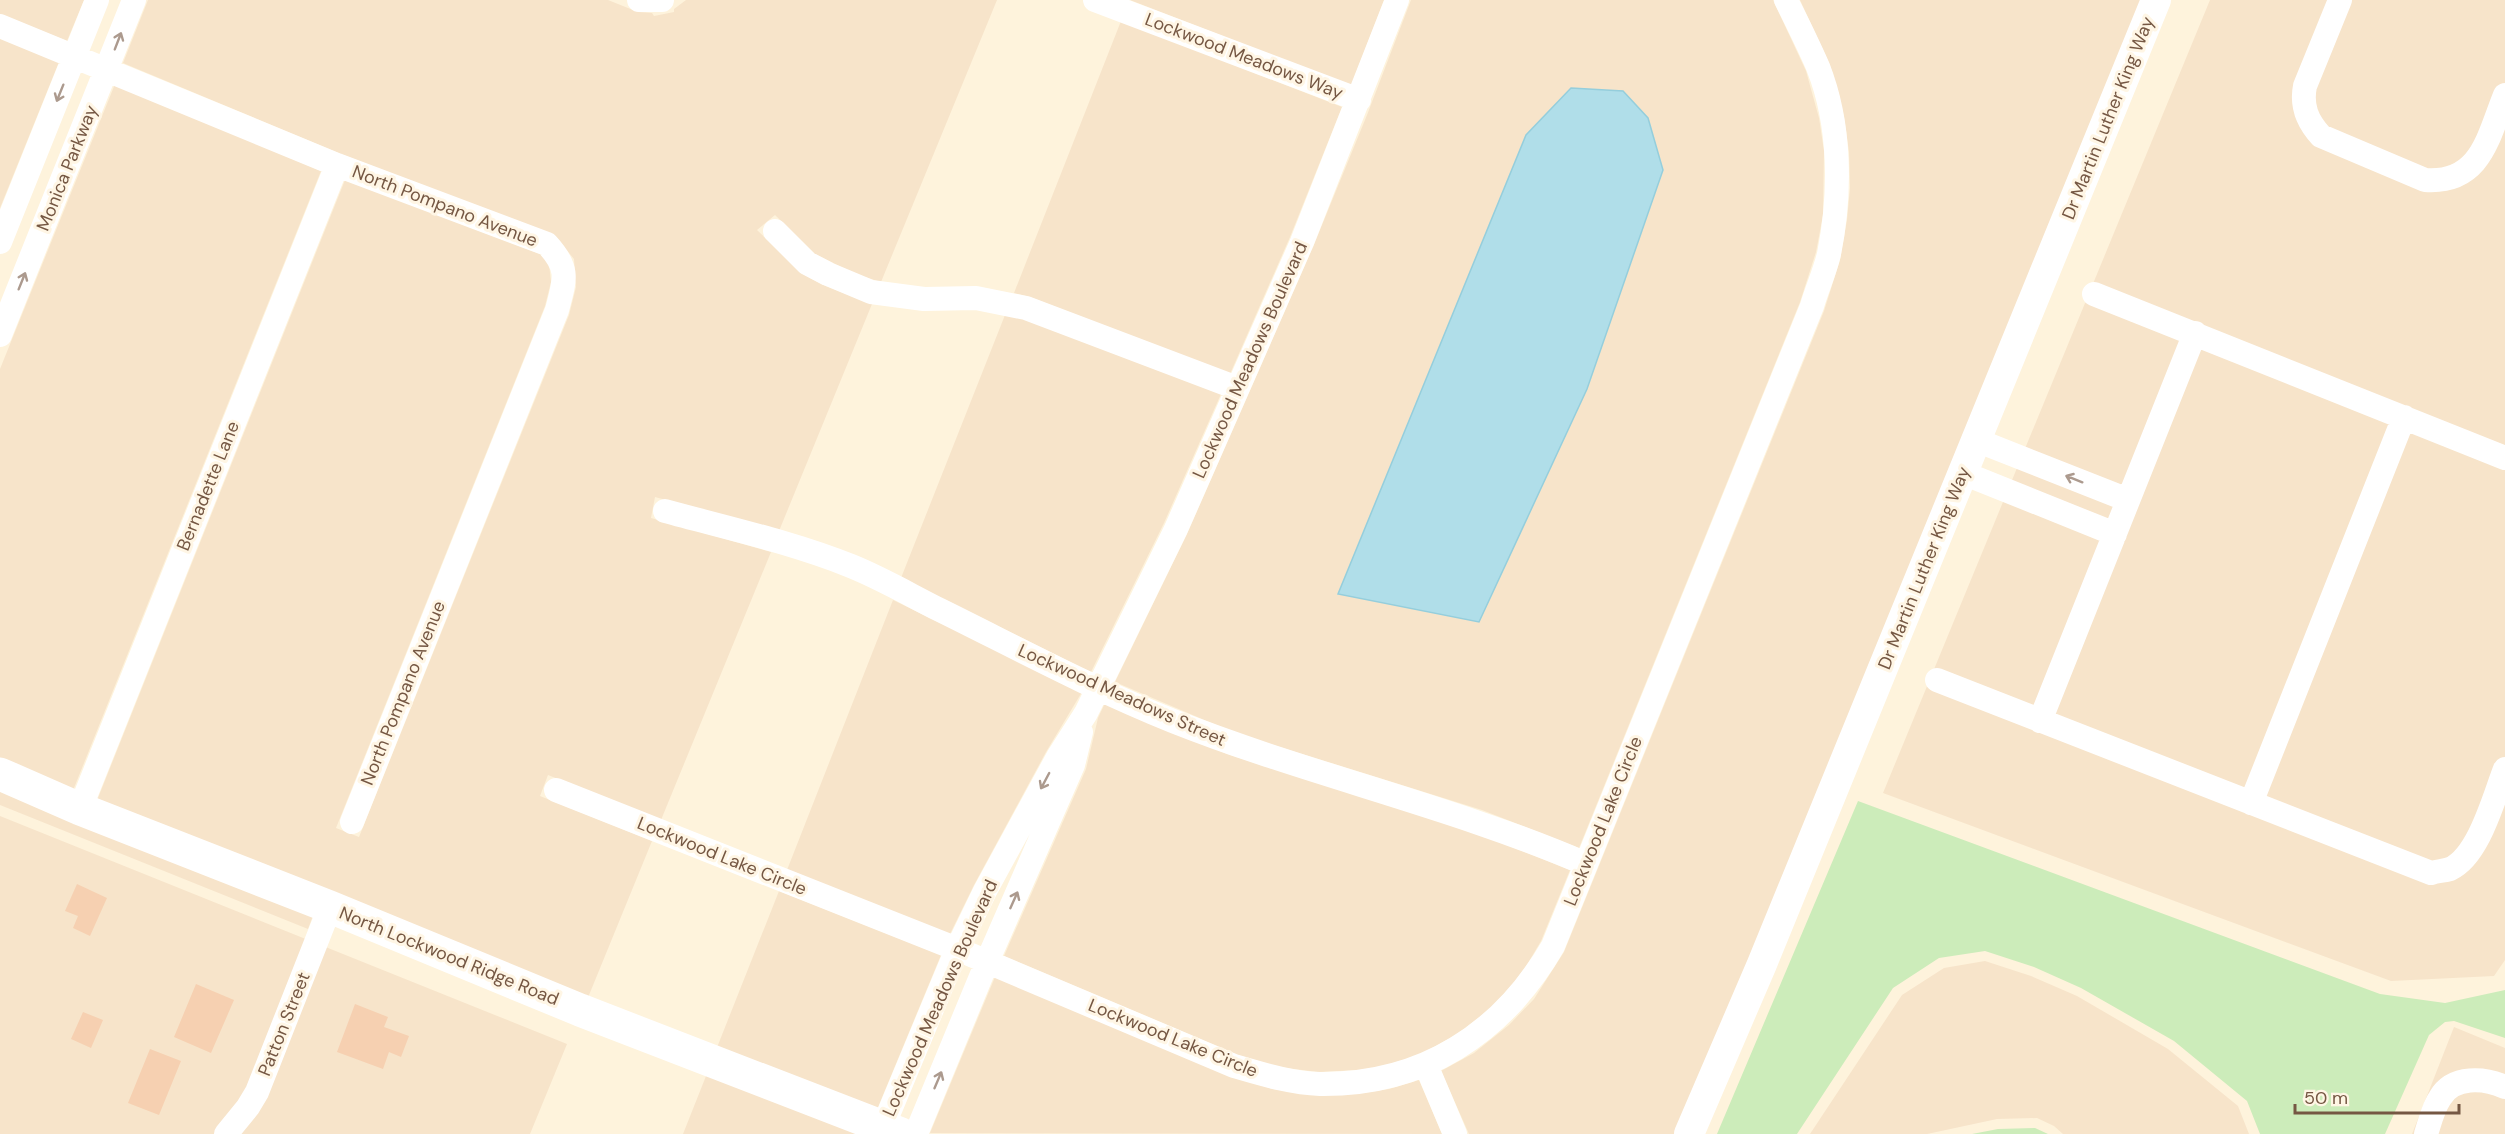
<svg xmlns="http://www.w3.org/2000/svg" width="2505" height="1134" font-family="'DM Sans',sans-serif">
<rect width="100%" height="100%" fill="#fef3dc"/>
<path fill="#f7e4ca" d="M0,0H84L67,41L0,14Z
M148,0H608L638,12L652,13L654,16L674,12V9L686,0H997L881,282L855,274L815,254L775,215L757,230L801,273L823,285L872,304L779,531L655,497L651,518L771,552L661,820L548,775L540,796L652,841L587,1000L96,803L345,180L540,254L549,264L551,282L545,306L336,828L359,837L569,315L576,287L574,259L556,237L341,154L123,63Z
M1130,0H1384L1351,86Z
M1411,0H1773L1806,71L1819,118L1824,151L1823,215L1816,252L1800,302L1579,848L1482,810L1235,733L1115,682L1187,534L1313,247L1367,115Z
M1800,0H2142L1750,960L1676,1134H1469L1441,1071L1474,1053L1509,1025L1534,999L1564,952L1824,311L1840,260L1847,220L1850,188L1849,152L1844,116L1830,65Z
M2210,0H2505V960L2494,976L2391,981L1883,793Z
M1121,21L1342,107L1290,237L1230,374L1030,297L1014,293Z
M0,38L59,62L0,208Z
M115,84L321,171L72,793L0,762V369Z
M1005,315L1023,319L1221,394L1164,523L1091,672L901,578Z
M893,600L1082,692L1046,752L974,885L950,934L787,870Z
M1105,703L1227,754L1474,832L1570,870L1541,941L1528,963L1513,984L1490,1009L1457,1034L1420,1055L1380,1067L1359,1070L1318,1072L1278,1067L1238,1055L1004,956L1086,769L1098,718Z
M0,787L314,913L308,929L0,805Z
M0,816L567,1044L530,1134H0Z
M779,891L941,955L876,1112L716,1050Z
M1985,961L2031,976L2077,996L2168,1049L2238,1106L2249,1134H2063L2054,1126L2037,1118L1997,1119L1927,1134H1810L1902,995L1944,968Z
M995,977L1230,1076L1273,1089L1318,1095L1363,1093L1389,1089L1419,1080L1442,1134L930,1133Z
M2454,1027L2505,1048V1134H2412Z
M708,1071L867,1134H683Z"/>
<path fill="#ccecba" d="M1858,801L2380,994L2445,1003L2505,990V1038L2454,1021L2445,1022L2429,1035L2385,1134H2260L2247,1101L2174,1041L2081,988L2034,967L1985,951L1939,958L1893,988L1797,1134H1717Z
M2035,1128L2048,1134H1972L1998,1129Z"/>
<path fill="#b0dee9" stroke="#95cedc" stroke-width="1.5" d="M1571,88L1623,91L1648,118L1663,170L1587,389L1479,622L1338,594L1526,135Z"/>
<path fill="#f6d0b1" d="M77,884L107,898L90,936L73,928L78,916L65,911Z
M196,984L234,1000L211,1053L174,1037Z
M355,1004L388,1017L384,1027L409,1036L401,1057L389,1052L383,1069L337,1052Z
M83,1012L103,1020L91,1048L71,1039Z
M150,1049L181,1061L159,1115L128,1103Z"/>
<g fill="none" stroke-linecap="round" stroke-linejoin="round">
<path stroke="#fff" stroke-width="24" d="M639,0H662
M1095,0L1359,100
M2340,0L2305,86C2301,106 2307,121 2321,136L2425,180C2481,184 2488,137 2505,95
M0,26L337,165L547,244C570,269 565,279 557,310L352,822
M775,231L807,263L828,274L871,292L924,299L976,298L1026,308L1237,388
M0,242L97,0
M2094,294L2505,458
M0,335L134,0
M1976,440L2128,500
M1963,473L2115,534
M665,511C727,528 791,542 851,566C881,578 910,595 940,610C1017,648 1093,689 1173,721C1309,775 1452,806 1586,864
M1937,680L2431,873C2437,871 2444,871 2450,869C2479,856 2494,797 2505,769
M2040,721L2195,333
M556,790L957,949L1234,1066C1262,1074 1290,1083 1320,1084C1423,1085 1502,1034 1553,946L1812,306C1817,289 1825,271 1829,254C1841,194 1841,125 1818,67C1808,44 1797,22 1786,0
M2251,803L2404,417
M80,809L337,165
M1426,1065L1455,1134
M883,1127L957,949L985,891L1058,757L1086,713L1176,529L1302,242L1397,0
M226,1134L248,1107L257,1092L330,907
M916,1134L987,962L1073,765L1081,732
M2426,1134C2430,1122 2433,1108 2440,1098C2453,1075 2485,1078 2505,1087"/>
<path stroke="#fff" stroke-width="30" d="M1689,1134L1762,964L2156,0"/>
<path stroke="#fff" stroke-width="33" d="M0,774L80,809L330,907L580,1010L901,1134"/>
</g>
<defs><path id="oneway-shaft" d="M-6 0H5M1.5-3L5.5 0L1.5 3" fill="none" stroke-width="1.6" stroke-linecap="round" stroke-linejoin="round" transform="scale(1.5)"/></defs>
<g stroke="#ac9a8e">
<use href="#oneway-shaft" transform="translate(118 41) rotate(-69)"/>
<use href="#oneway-shaft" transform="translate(60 93) rotate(112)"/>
<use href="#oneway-shaft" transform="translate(22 281) rotate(-68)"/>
<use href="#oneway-shaft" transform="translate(2074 479) rotate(-158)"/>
<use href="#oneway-shaft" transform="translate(1045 781) rotate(118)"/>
<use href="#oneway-shaft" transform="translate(1014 900) rotate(-66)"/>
<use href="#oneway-shaft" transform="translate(938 1080) rotate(-67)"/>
</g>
<g text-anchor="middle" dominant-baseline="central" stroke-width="6" stroke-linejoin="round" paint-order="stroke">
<g font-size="18" fill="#755743" stroke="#fff6e5">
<text transform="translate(1244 56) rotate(21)">Lockwood Meadows Way</text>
<text transform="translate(2108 118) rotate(-68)">Dr Martin Luther King Way</text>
<text transform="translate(67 168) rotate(-68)">Monica Parkway</text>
<text transform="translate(445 206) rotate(21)">North Pompano Avenue</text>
<text transform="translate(1250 360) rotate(-66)">Lockwood Meadows Boulevard</text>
<text transform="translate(208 486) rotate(-68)">Bernadette Lane</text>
<text transform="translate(1924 568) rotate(-68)">Dr Martin Luther King Way</text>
<text transform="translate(403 693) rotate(-68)">North Pompano Avenue</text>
<text transform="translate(1122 695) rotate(24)">Lockwood Meadows Street</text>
<text transform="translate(1603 821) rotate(-68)">Lockwood Lake Circle</text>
<text transform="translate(722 856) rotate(22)">Lockwood Lake Circle</text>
<text transform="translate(449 956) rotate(22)">North Lockwood Ridge Road</text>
<text transform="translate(940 998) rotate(-66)">Lockwood Meadows Boulevard</text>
<text transform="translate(284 1024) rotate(-68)">Patton Street</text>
<text transform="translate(1173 1038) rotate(22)">Lockwood Lake Circle</text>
</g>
</g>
<path d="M2295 1104v9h164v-9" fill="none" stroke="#755743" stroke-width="3"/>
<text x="2304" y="1104" font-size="18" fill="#755743" stroke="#fff6e5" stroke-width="4.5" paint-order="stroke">50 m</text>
</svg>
